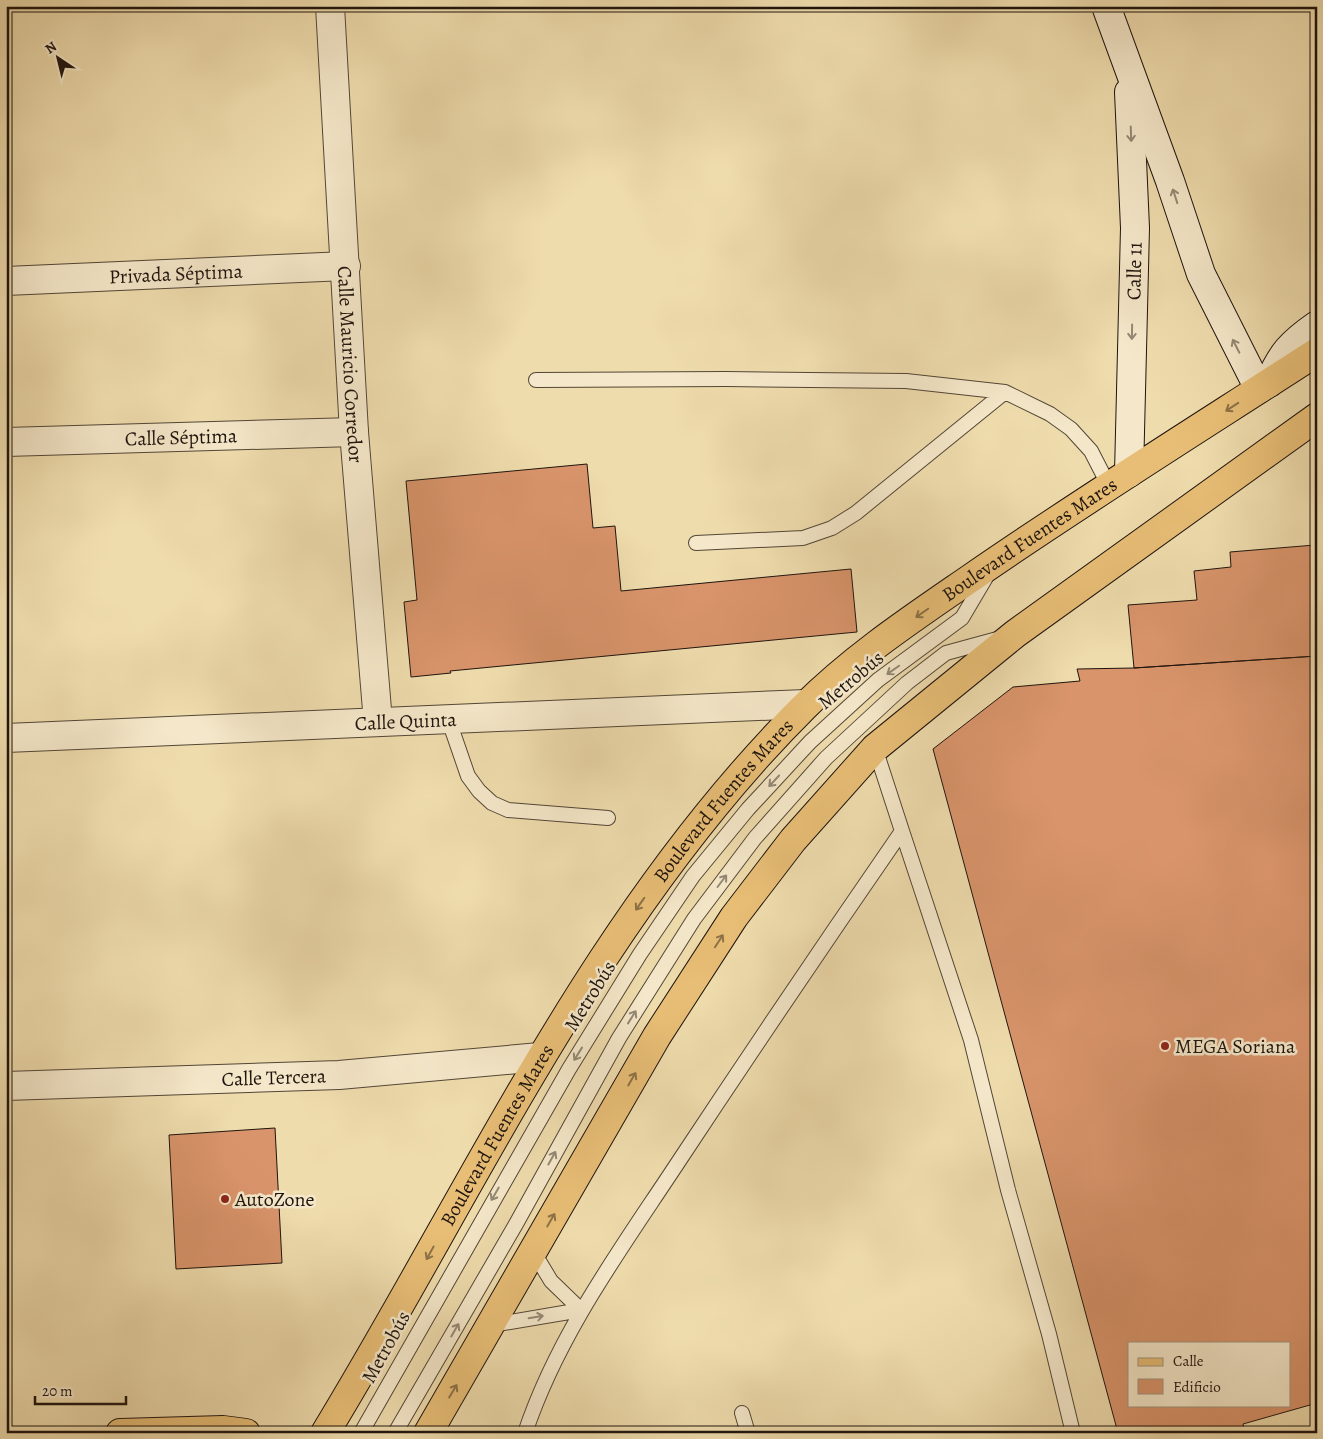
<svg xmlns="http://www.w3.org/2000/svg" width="1323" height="1439" font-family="Alegreya,serif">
<rect width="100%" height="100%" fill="#efdcad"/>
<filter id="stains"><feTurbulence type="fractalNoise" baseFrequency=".004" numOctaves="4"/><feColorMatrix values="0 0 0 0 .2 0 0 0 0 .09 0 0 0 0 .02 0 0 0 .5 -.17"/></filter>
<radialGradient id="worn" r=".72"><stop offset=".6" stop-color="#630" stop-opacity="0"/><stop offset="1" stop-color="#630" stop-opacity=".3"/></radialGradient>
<path fill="#d9946b" stroke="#1e140e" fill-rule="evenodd" d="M587,464L593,528L615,526L621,591L851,569L857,632L450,671L451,673L411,677L404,602L417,600L406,481Z
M1312,500H1317V656L1134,668L1128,605L1197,600L1194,571L1231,567L1230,552L1315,545Z
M1317,656V1403L1243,1424L1245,1433H1118L933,749L1013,687L1080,681L1077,669L1134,668ZM1129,1343H1289V1405H1129Z
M275,1128L282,1263L176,1269L169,1135Z"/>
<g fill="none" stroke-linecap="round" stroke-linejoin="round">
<g stroke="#524636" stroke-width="16">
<path id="lane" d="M536,380L726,379L906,381L1005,392L1050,414L1071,429L1091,451L1109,486
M696,543L803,538L832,528L856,513L1005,392
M448,718L468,776L479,791L492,803L508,810L608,818
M902,831L971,1040L1008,1190L1049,1334L1073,1433
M533,1251L551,1281L581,1310
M492,1325L581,1310
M742,1413L748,1433
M361,1433L569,1069L640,954L693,876L748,809L810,742L878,680L962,618L988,574
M395,1433L516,1224L619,1038L694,919L755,838L826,758L907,683L946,653L1001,638
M525,1433C558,1334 621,1249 677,1164C751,1052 826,941 902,831L875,748"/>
</g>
<g stroke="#524636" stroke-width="30">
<g id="street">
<path id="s1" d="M330,6L354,432L378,722"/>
<path id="s2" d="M6,281L346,266"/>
<path id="s3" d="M6,442L354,432"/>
<path id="s4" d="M6,738L806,704"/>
<path id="s5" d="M6,1086L339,1075L540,1057"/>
</g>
</g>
<g stroke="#1e140e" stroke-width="30">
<g id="secondary">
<path d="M1106,6L1170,181L1201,274L1259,389"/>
<path d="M1269,383C1281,354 1291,343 1317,325"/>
<path id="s6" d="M1129,473L1135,228L1129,92"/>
</g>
</g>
<g stroke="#1e140e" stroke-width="30">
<g id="primary">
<path d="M120,1433L223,1430L246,1433"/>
<path id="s7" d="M325,1433C476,1185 596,914 804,707C854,657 913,618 971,578C1084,500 1201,427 1317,352"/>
<path d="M428,1433L657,1036L734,917L793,840L875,748L1015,634L1317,417"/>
</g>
</g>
<use href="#lane" stroke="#f5e8ca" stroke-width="14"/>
<use href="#street" stroke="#f5e8ca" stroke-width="28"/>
<use href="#secondary" stroke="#f5e8ca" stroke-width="28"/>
<use href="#primary" stroke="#e8be76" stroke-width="28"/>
</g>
<defs><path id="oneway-shaft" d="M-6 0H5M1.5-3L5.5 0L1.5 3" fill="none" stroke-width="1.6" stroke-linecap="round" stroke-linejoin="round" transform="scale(1.25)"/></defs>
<g stroke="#948975">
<use href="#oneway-shaft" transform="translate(1131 134) rotate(88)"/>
<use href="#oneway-shaft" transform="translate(1175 196) rotate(-108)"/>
<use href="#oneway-shaft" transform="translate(1132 332) rotate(91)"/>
<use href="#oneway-shaft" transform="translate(1236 346) rotate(-117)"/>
<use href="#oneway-shaft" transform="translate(893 670) rotate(145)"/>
<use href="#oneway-shaft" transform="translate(774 781) rotate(133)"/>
<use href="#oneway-shaft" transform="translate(722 881) rotate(-53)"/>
<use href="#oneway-shaft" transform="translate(632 1017) rotate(-58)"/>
<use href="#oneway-shaft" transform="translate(578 1054) rotate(122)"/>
<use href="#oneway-shaft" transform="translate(552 1158) rotate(-61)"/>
<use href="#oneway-shaft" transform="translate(495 1194) rotate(120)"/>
<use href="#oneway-shaft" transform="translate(536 1317) rotate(-9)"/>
<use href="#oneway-shaft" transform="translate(455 1330) rotate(-60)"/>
</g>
<g stroke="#8d7247">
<use href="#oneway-shaft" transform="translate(1232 407) rotate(147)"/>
<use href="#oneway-shaft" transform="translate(922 613) rotate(145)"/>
<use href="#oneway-shaft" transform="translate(640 904) rotate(125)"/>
<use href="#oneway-shaft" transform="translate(719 941) rotate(-57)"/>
<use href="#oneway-shaft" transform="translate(632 1079) rotate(-60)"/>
<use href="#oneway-shaft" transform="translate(551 1220) rotate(-60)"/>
<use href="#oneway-shaft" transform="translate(430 1253) rotate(119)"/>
<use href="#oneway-shaft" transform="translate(453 1391) rotate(-59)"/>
</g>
<g fill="#8f2418" stroke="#f5e8ca" stroke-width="2">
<circle cx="1165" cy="1046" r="5"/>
<circle cx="225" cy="1199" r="5"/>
</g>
<g text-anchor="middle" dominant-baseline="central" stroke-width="5" stroke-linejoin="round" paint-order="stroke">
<g font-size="20" fill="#1e140e" stroke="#f5e8ca">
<text stroke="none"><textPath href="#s6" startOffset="202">Calle 11</textPath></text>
<text stroke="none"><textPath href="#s2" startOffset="170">Privada Séptima</textPath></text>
<text stroke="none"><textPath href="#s1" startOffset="359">Calle Mauricio Corredor</textPath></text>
<text stroke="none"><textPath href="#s3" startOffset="175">Calle Séptima</textPath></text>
<text stroke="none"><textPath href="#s7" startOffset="1154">Boulevard Fuentes Mares</textPath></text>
<text transform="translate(851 680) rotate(-40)">Metrobús</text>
<text stroke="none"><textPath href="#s4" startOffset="400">Calle Quinta</textPath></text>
<text stroke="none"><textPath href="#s7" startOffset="749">Boulevard Fuentes Mares</textPath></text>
<text transform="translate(590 996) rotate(-58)">Metrobús</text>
<text stroke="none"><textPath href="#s5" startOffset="268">Calle Tercera</textPath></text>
<text stroke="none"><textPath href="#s7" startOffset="344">Boulevard Fuentes Mares</textPath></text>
<text transform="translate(386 1347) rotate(-61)">Metrobús</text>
</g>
<g font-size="20" fill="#1e140e" stroke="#f5e8ca" text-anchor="start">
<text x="1175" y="1046">MEGA Soriana</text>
<text x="235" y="1199">AutoZone</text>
</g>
</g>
<rect width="1323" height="1439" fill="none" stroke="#efdcad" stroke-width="25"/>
<rect x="8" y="8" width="1308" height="1424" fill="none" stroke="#1e140e" stroke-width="2.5"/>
<rect x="12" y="12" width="1298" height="1414" fill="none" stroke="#1e140e"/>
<rect x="1128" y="1342" width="162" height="65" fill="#f5e8ca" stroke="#9f937f"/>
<rect x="1138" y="1358" width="25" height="8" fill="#e8be76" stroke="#9f937f"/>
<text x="1173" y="1366" font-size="15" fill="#1e140e">Calle</text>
<rect x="1138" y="1379" width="25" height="15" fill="#d9946b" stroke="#9f937f"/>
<text x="1173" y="1392" font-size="15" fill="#1e140e">Edificio</text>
<g transform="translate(58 58) rotate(325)" stroke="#f5e8ca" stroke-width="4" paint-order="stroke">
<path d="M0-4L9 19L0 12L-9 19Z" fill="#1e140e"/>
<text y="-8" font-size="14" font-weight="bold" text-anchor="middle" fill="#1e140e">N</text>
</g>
<path d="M35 1396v8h91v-8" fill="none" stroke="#1e140e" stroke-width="2.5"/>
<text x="42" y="1396" font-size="15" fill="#1e140e" stroke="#f5e8ca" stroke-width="4" paint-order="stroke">20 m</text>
<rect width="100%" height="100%" filter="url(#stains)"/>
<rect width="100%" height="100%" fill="url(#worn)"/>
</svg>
